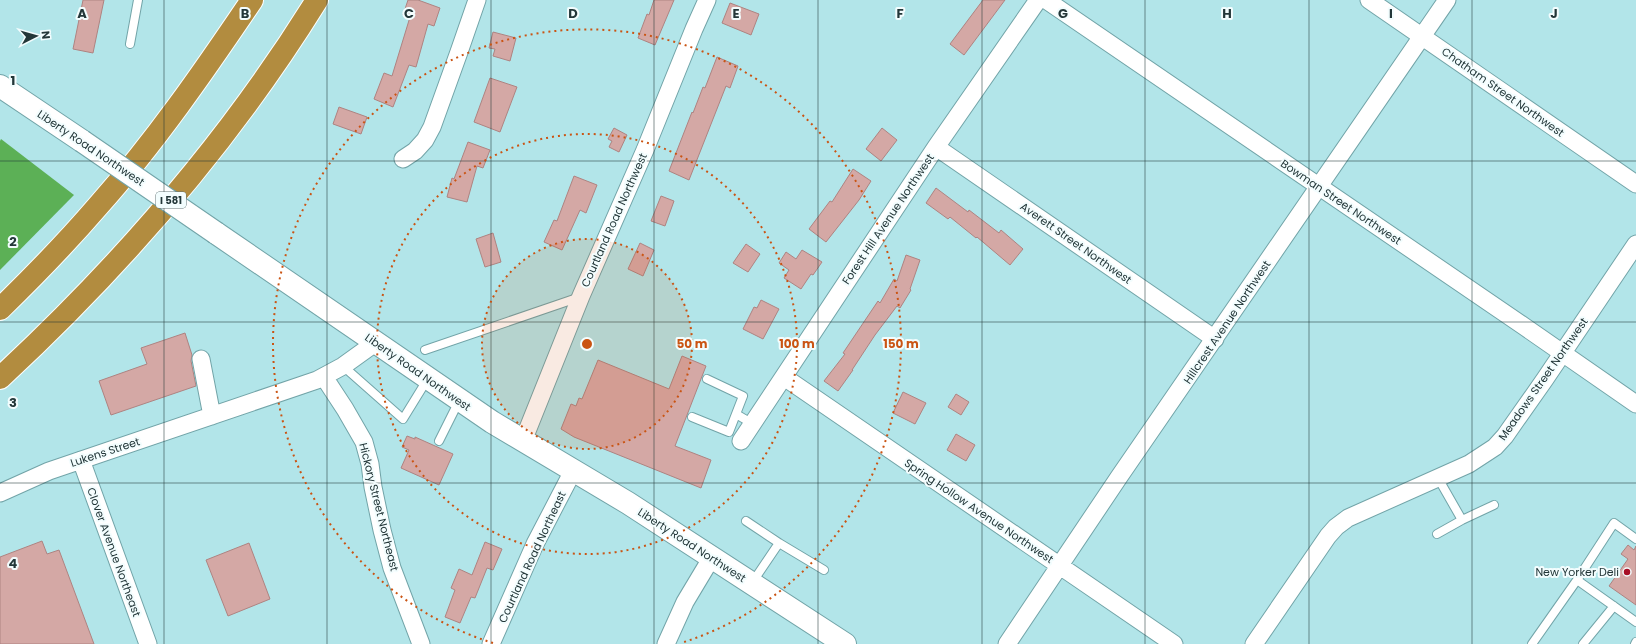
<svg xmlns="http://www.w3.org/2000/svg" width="1636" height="644" font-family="Poppins,sans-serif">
<rect width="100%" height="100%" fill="#b2e5e9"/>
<path fill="#5cb056" d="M1,139L74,195L0,270V141Z"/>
<path fill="#d4a8a5" stroke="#ae8381" d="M83,0H104L93,53L73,49Z
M408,0H418L440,8L434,26L428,24L416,67L409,65L393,107L374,99L384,73L392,76L410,17L403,15Z
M654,0H674L655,45L638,38L647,14L649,15Z
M983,0H1005L964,55L950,44Z
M730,3L759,14L751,35L722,23Z
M493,32L516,38L510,61L493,56L495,49L489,48Z
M717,57L738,66L730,88L726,86L689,180L669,171L692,112L693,113L703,87L705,88Z
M490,78L517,87L500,132L474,122Z
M339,107L367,117L361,134L333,124Z
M614,128L627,135L619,152L609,147L612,141L608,139Z
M882,128L897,140L881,161L866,149Z
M468,142L490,150L483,168L477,166L467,202L447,197L452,178L454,179Z
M853,169L871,181L859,200L826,242L809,229L830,201L832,202Z
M574,176L597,185L586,213L580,210L562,250L544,242L554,220L557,221Z
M936,188L968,212L969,210L999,233L1001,230L1023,249L1010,265L977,237L976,238L950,217L948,219L926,203Z
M661,196L674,201L665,226L651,221Z
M493,233L501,262L485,267L476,239Z
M640,243L654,250L643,276L628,269Z
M746,244L760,254L748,272L733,263Z
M802,250L822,262L813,275L811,274L801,289L784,278L789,270L779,263L786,252L796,259Z
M906,255L920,260L910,289L911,290L900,308L897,306L875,335L852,370H853L838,391L824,381L845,354L843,353L878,301L880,303L894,279L897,281Z
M761,300L779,309L763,339L743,329L754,307L757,308Z
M185,333L192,355L191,361L196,386L111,415L99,381L147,364L141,348Z
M682,356L706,366L675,446L711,460L701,488L574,437L561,429L571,404L576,406L579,398L582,399L598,360L669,389Z
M903,392L926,403L915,424L893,413Z
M956,394L969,402L961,415L948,407Z
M956,434L975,445L966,461L947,450Z
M407,436L415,439V437L453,454L439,485L401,468L409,450L402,447Z
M42,541L47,554L59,550L94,644H0V557Z
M485,542L502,549L493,570L487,568L475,598L471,597L460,623L445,617L455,590L451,588L459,569L472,575Z
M249,543L270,599L228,616L206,560Z
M1628,545L1634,550L1636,546V605L1609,586L1628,559L1621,554Z"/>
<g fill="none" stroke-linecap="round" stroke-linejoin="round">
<g stroke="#72a4a8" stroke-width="10">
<path id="lane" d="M130,44L138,0
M425,350L580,297
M343,366L403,419L427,380
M707,379L743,396L736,414L753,424
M692,417L729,432L736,414
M439,441L459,401
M1462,520L1494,505
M746,521L779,543
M1437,534L1462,520L1438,478
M1636,539L1614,523L1577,580L1636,622
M752,583L779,543L824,570
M1532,644L1577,580
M1583,644L1614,606
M1635,644L1636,642"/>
</g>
<g stroke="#72a4a8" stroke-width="19">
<path id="street" d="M1046,0L1525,327L1636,404
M1369,0L1636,184
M936,147L1215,339
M403,159L415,151L425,140L432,127L459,52L477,0
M201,359L212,416
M324,377L345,409L364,442L370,464L373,487L382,530L392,568L421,644
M784,377L1174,644
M523,441L581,296L645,150L694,29L707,0
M741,441L936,147L1038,0
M81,460L148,644
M0,493L49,471L317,380L343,366L375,343
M491,644L535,544L573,471
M666,644L685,602L712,557
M1007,644L1119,477L1447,0
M1254,644L1328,536L1336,527L1348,518L1469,464L1495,447L1505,436L1545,379L1636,244"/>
</g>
<g stroke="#72a4a8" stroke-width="24">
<path id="secondary" d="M0,86L82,141
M216,233L492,422L628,503L845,644"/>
</g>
<g stroke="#fff" stroke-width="24">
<path id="highway" d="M0,309C34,276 67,242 98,206C155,142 204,71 252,0
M0,378C122,265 229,142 317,0"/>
</g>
<use href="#lane" stroke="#fff" stroke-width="8"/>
<use href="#street" stroke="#fff" stroke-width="17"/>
<use href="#secondary" stroke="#fff" stroke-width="22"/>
<use href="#highway" stroke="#b28c3f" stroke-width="22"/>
<g stroke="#72a4a8" stroke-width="24" stroke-linecap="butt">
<path id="secondary-bridge" d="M82,141L216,233"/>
</g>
<use href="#secondary-bridge" stroke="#fff" stroke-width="22"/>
</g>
<path fill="none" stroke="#233739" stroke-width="1" stroke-opacity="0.55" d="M164,0V644M327,0V644M491,0V644M654,0V644M818,0V644M982,0V644M1145,0V644M1309,0V644M1472,0V644M0,161H1636M0,322H1636M0,483H1636"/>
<circle cx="587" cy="344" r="105" fill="#ca5413" fill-opacity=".12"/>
<g fill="none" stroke="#ca5413" stroke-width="2" stroke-dasharray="2 4">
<circle cx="587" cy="344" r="105"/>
<circle cx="587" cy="344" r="210"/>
<path d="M493 643A314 314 0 1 1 681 643"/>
</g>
<circle fill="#a70f26" stroke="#f3fdfe" stroke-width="1.5" cx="1627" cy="572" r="4"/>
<g text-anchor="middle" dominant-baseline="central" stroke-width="4" stroke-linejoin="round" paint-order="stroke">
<rect fill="#f3fdfe" stroke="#617274" stroke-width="1" x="156" y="192" width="30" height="16" rx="3"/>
<g font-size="10" font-weight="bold" fill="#233739">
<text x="171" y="200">I 581</text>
</g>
<g font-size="11" fill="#233739" stroke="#f3fdfe">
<text transform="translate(1503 92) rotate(35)">Chatham Street Northwest</text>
<text transform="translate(91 148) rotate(34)">Liberty Road Northwest</text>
<text transform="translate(1341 202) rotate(34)">Bowman Street Northwest</text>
<text transform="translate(888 219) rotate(-56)">Forest Hill Avenue Northwest</text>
<text transform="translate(614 220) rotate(-66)">Courtland Road Northwest</text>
<text transform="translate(1076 243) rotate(35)">Averett Street Northwest</text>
<text transform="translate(1227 322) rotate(-56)">Hillcrest Avenue Northwest</text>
<text transform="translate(418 372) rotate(35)">Liberty Road Northwest</text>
<text transform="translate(1543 379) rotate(-55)">Meadows Street Northwest</text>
<text transform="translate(105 452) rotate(-18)">Lukens Street</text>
<text transform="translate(379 507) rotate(76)">Hickory Street Northeast</text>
<text transform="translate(979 511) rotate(34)">Spring Hollow Avenue Northwest</text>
<text transform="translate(692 545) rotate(33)">Liberty Road Northwest</text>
<text transform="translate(114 552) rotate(70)">Clover Avenue Northeast</text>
<text transform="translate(532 557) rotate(-65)">Courtland Road Northeast</text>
</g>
<g font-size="11" fill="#233739" stroke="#f3fdfe" text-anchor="end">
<text x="1619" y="572">New Yorker Deli</text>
</g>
</g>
<g font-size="13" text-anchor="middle" font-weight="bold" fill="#233739" stroke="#f3fdfe" stroke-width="4" stroke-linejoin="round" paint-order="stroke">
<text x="82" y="18">A</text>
<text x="245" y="18">B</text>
<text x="409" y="18">C</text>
<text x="573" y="18">D</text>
<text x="736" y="18">E</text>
<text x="900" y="18">F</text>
<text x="1063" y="18">G</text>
<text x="1227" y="18">H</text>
<text x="1391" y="18">I</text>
<text x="1554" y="18">J</text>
<text x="13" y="85">1</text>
<text x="13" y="246">2</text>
<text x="13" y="407">3</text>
<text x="13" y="568">4</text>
</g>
<circle cx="587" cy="344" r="6" fill="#ca5413" stroke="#f3fdfe" stroke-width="2"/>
<g font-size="12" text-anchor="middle" font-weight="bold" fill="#ca5413" stroke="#f3fdfe" stroke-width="4" stroke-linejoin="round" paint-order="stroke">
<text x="692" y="348">50 m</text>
<text x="797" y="348">100 m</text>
<text x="901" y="348">150 m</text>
</g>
<g transform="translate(36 36) rotate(84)" stroke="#f3fdfe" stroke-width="3" paint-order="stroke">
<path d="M0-3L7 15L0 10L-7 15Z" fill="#233739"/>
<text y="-6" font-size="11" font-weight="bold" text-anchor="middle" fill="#233739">N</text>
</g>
</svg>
